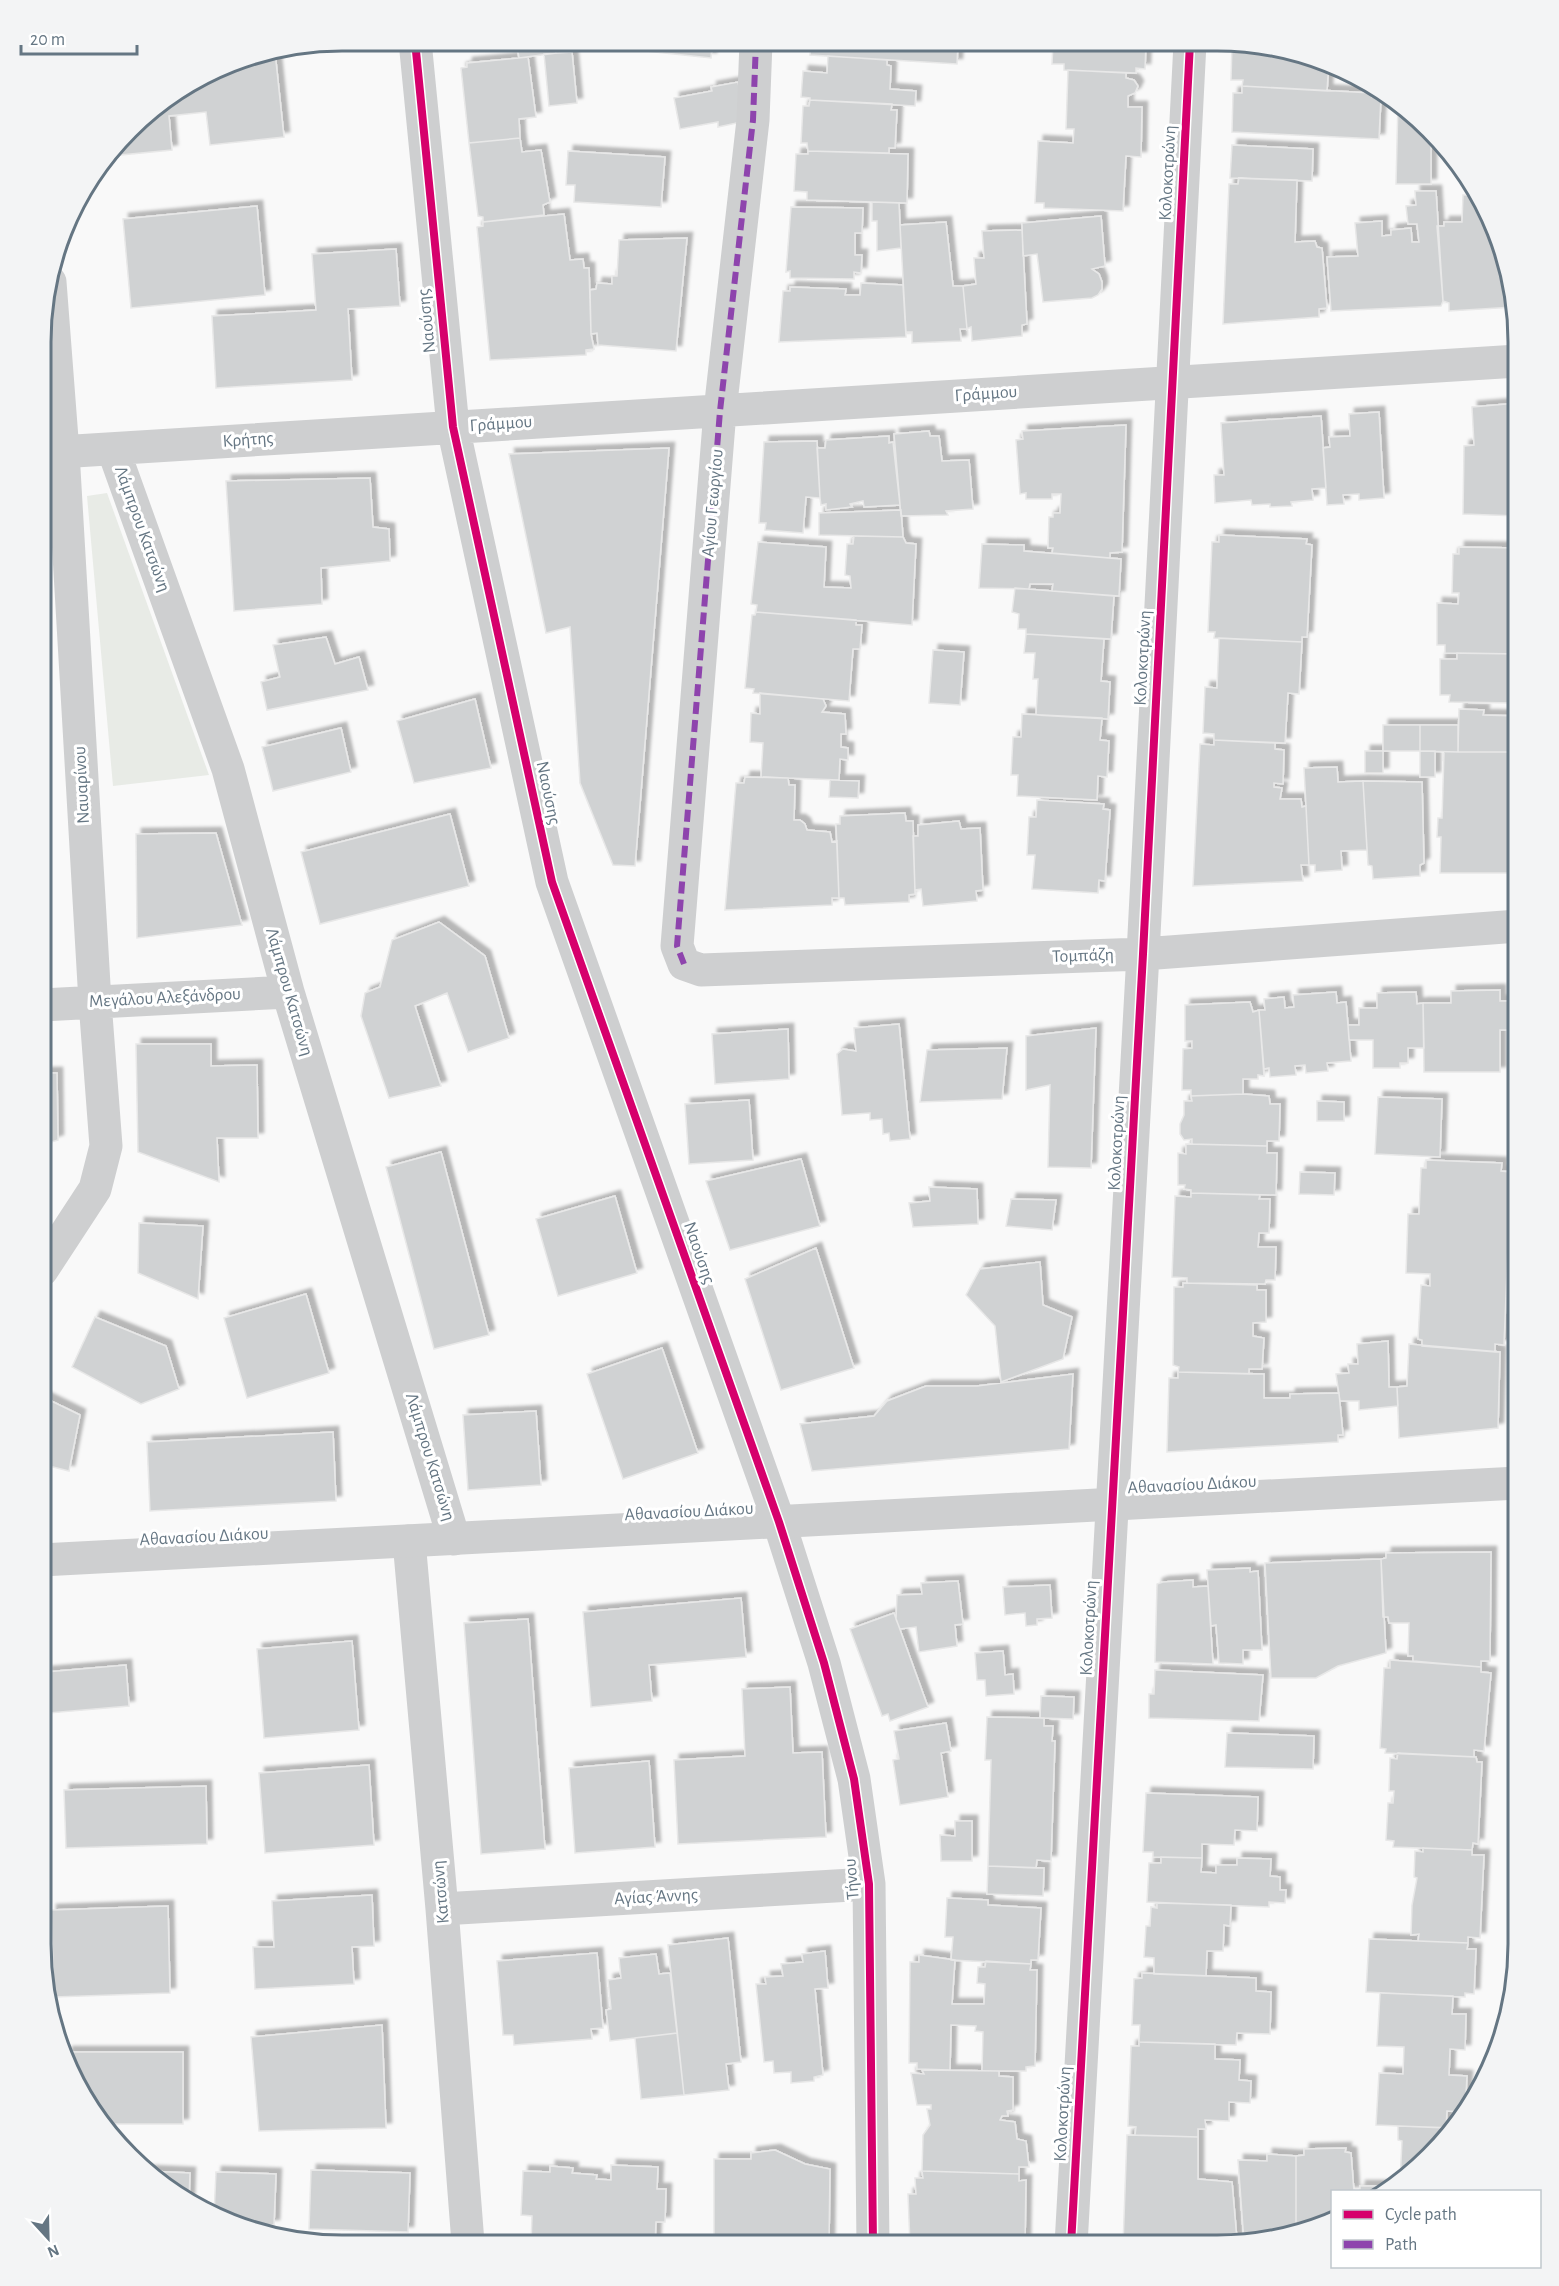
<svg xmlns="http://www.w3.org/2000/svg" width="1559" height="2286" font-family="'Alegreya Sans',sans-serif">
<defs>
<filter id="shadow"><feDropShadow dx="5.5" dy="-5.5" stdDeviation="1.5" flood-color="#0004"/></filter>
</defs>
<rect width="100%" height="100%" fill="#f9f9f9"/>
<path fill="#e8ebe6" d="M107,493L209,775L113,786L87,496Z"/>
<path fill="#d0d2d3" stroke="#e8e8e8" stroke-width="1.5" filter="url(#shadow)" d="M516,41H554L556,53L519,58Z
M647,41L712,42L711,58L646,51Z
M811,42H958L957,64L810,55Z
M1053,43H1146L1145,69L1136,68V73L1064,70V64H1052Z
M1232,43H1256L1329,62L1327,91L1242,86L1243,80H1231Z
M275,52L284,137L210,145L206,112L169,116L172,150L110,156L144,115L245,57Z
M572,52L577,103L549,106L544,54Z
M828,56L887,60V65L891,66L890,89L916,91L915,106L810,100V98L801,97L803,71L827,73Z
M528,57L536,117L519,119L520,138L469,143L461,68L467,67V63Z
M1068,70L1126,73V78L1134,80L1138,86L1135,93L1128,96V107H1142L1141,157L1126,156L1123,211L1044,208V203H1035L1038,141L1073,143L1074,129H1066Z
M738,82L746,121L718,127V122L680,129L674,98L712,91L711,87Z
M1242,86L1372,93V97H1381L1379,139L1232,132L1233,93H1242Z
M810,100L892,104L891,110H897L895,148H889V153L808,151L807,143H801L803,106H809Z
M1398,101L1431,132V184H1396Z
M520,138L522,152L541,150L550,202L543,205L544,215L483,222V217L478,216L469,143Z
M1232,145L1313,149L1312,181L1230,178Z
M568,151L665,157L661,207L574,202L575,185H566Z
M808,151L908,154L907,203L807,200V192L794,191L796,154H808Z
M1239,178L1297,180L1295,242L1315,241L1317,247L1322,248L1327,308L1319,309V317L1223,324L1229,184H1238Z
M1469,189L1474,190L1488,209L1508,265L1514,307L1449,311V303L1443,301L1437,226H1444V222H1462L1463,195H1468Z
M1415,191H1436L1443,301L1441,306L1331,311L1327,257L1358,256L1355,223L1382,221V236L1391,235V230L1411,228L1412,242H1419L1417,224H1408L1406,206L1416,205Z
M872,202L899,203L901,248L877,251V221H872Z
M257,206L265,295L131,308L123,219Z
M791,207L863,208L862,233H855V255H862L861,273L854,272V279L790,278V271L786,272Z
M564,214L570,260L583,259L584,268H589L591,334L594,349L586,350V355L490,360L477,227L483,226V222Z
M1101,216L1105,266L1092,269L1099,274L1102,282V289L1098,295L1092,298L1043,302L1037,254L1023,256L1022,223Z
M946,222L953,286H963L967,329H960L961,341L912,343V332H906L900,225Z
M1022,230L1027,324L1022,325V336L972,341L971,327L967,329L963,286L976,284L974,258H984L982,231Z
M687,238L676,351L598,345L597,333L591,334L590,290L596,289L597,283L612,284V276H617L619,240Z
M396,249L400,306L348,309L352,380L216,388L212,316L316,310L312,254Z
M861,283L903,285L906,337L779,342L783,291H790V287L846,289L845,295H860Z
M1518,403V516L1463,514L1464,446L1474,445L1472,407Z
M1379,412L1384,498L1359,500V494L1343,495L1344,504L1327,505L1323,448L1330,447L1329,437L1350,436L1349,414Z
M1321,416L1326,488L1312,489L1313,500L1291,502L1292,506L1270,507V504L1252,505L1251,500L1215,503L1214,475H1224L1221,423Z
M1126,425L1122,552L1110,553V558L1052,553L1053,548H1048L1049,517H1053V513H1060L1061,494H1052V499H1026V493L1020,494L1016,440L1023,439L1022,431Z
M929,431L930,436H939L942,461L969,460L973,509L946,511L948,515L901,516L894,434Z
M889,436V443L893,442L900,505L864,507L863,501L850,504L852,507L826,510V504L821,505L820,498L817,448H825L826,440Z
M817,441L820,498L806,497L803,533L765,530L766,523H759L764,442Z
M669,448L635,866L613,865L580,783L570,627L546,633L509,454Z
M370,478L373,527L389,529L390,561L321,568L322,604L234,611L226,481Z
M901,510L903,537L819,535V513Z
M1219,535L1307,539L1306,544L1312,545L1307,637H1302V642L1214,638L1215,632H1208L1212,542H1219Z
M854,536L903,537L906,543L916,544L912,625L756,612L757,605L751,604L758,542L826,547L824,587L851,588L850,576L845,575L847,544H853Z
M982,544L1024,545V551L1121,559L1119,596L1052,591L1053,584H1030L1029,589L979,588Z
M1459,547L1518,548V654L1445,653V645H1437V603L1458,604L1459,593H1452L1453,554H1459Z
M1015,588L1114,596L1111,639L1026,634V629H1018L1019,614L1012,612Z
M756,612L856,620V625H862L860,649H853L849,701L753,693L754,689L745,688L752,615H755Z
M1026,634L1104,639L1101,681L1110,682L1108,719L1036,715L1038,679H1033L1035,653H1024Z
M326,637L335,664L359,657L368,690L267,710L261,682L280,677L273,645Z
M1219,638L1302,642L1299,694L1288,693L1285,743L1214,740V734L1203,733L1205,687L1217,688Z
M933,650L964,652L960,705L929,703Z
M1457,653L1518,654V703L1449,702L1450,695H1440V659H1457Z
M760,693L823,699L826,706L822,712L845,714L846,734H841V747L848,748V760L840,759L839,780L761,777L763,743L750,742L751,713L760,714Z
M475,699L491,768L414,783L397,721Z
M1459,709L1484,710L1483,715L1518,716V752H1458Z
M1022,714L1102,718L1100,740L1109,741L1107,777L1098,776L1097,800L1017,796L1018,775H1011L1013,737H1021Z
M1383,725H1420V751H1383Z
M1420,725H1458V752L1420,751Z
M341,728L351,772L273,791L262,747Z
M1214,740L1275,743V749L1284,750L1283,784L1274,783V787L1282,788L1280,799H1301L1302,807L1306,806L1309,865H1301L1303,881L1193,886L1200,744L1214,745Z
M1365,751H1383V773H1365Z
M1420,751H1435V777H1420Z
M1444,752H1518V873H1440L1441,837H1437L1438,818H1442Z
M1337,767L1338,782L1363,781L1367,850L1341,851L1342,870L1315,872V865H1309L1304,768Z
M745,777L788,778L789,785H795L794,820H800L805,824L807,830L830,832L832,842L837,841L839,898H832V905L725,910L736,783H744Z
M830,780L859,781L858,798L829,797Z
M1363,781L1422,782L1424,863L1420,865V876L1373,879L1372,866L1368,865Z
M1037,800L1104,804L1103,809L1110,810L1105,881L1099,880L1098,893L1032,889L1035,855H1027L1029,817H1036Z
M905,813L906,821H913L915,894L909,895V902L845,905L844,898H839L836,824H840V816Z
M450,814L469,886L320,924L301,852Z
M959,821L961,829L980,828L983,890L976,891L977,901L923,906L921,889L915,890L913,836H918V825Z
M216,833L242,925L137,938L136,834Z
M439,922L485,956L509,1038L468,1052L447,993L415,1006L441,1086L389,1098L361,1016L365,993L380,987L392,940Z
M1500,990V1001H1510V1030H1500V1072H1424L1423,1003H1451V991Z
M1336,992L1337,1003L1346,1002L1351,1061L1327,1063L1328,1071L1306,1073L1305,1065L1295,1066L1296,1075L1270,1077L1269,1068L1264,1069L1259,1010H1265L1264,999L1284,997L1285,1008L1294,1007L1293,995Z
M1416,992L1417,1004L1423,1003L1424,1048H1408V1063H1400V1068H1373V1040H1349L1348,1025H1359V1008H1377V993Z
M1250,1002L1253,1012L1259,1010L1264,1076L1258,1075V1079H1243V1094L1191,1096V1090H1182L1183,1049L1192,1048V1041H1185V1005Z
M899,1024L910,1139L890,1141L889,1133L883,1134L882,1119L870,1120V1113L842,1115L837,1054L843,1049L856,1051L854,1028Z
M1096,1028L1091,1168L1048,1167L1050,1085L1026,1090V1036Z
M788,1029L789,1079L715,1084L712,1034Z
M136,1044H211V1066L257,1065L258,1138H217L219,1182L138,1152Z
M1007,1048L1002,1099L920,1102L927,1050Z
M42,1073H57L58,1140L42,1145Z
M1243,1094L1269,1096L1270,1104H1280L1279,1141H1267V1146L1192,1144V1139L1184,1140L1180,1134V1124L1184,1115V1101H1192L1191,1096Z
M1378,1097L1442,1099L1440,1157L1375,1154Z
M749,1100L753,1160L689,1164L685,1104Z
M1317,1101L1344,1102V1121H1317Z
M1186,1144L1267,1146V1153H1277L1276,1195L1191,1193V1190L1184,1189L1185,1185H1178V1153L1186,1154Z
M441,1152L489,1335L434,1349L386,1167Z
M801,1159L820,1226L730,1250L706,1181Z
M1426,1160L1502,1163L1501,1171L1511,1172L1504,1345L1495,1344V1352L1422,1346V1340L1418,1339L1421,1285L1430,1286V1274L1406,1273L1408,1214H1419L1421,1168H1426Z
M1300,1172L1335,1173L1334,1195L1299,1194Z
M929,1187L977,1189L978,1224L913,1227L909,1203L930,1201Z
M1191,1193L1260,1195L1259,1199H1270L1269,1233H1259L1258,1247H1276L1275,1280H1266L1265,1284L1187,1283V1278L1172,1277L1175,1196L1191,1197Z
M615,1196L637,1273L558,1296L536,1219Z
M1011,1199L1056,1200L1052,1230L1006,1226Z
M139,1223L203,1226L198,1299L138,1273Z
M816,1248L854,1368L781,1390L745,1279Z
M1040,1262L1043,1305L1072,1317L1063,1359L1001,1382L995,1326L966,1295L980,1269Z
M1183,1283L1257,1285V1290H1266V1322L1253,1323V1336L1264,1338L1262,1369H1249V1374L1178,1372L1179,1367L1173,1365L1174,1287H1183Z
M306,1294L329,1373L247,1398L224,1318Z
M95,1317L166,1346L179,1389L141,1404L72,1367Z
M1388,1341L1389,1387H1397L1398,1406L1359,1410V1401H1340L1336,1374L1349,1373L1348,1364H1358L1357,1344Z
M1409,1344L1500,1352L1498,1428L1399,1438L1397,1387L1407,1386Z
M662,1348L698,1453L623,1479L587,1374Z
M1178,1372L1264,1374V1398H1290V1394L1339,1393L1343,1435H1338V1442L1167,1452L1169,1378H1178Z
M1073,1374L1069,1449L812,1471L800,1424L874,1416L887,1401L926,1386H977Z
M41,1396L80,1415L69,1471L41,1464Z
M536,1411L541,1485L468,1490L463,1415Z
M333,1432L336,1501L150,1511L147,1442Z
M1491,1552L1490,1661H1481V1667L1413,1661V1656H1408L1409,1623H1389L1388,1617H1383L1381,1559L1386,1558V1553Z
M1381,1559L1386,1653L1338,1666L1316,1678H1271L1265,1563Z
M1250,1568V1572L1258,1571L1262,1650H1243V1664L1219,1663L1216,1625L1211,1626L1207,1570Z
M1193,1580V1587L1208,1586L1213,1664L1155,1662L1157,1584L1163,1582Z
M958,1581L963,1624L955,1625L957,1646L919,1652L916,1627L900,1629L896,1619L897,1595L922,1594L921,1583Z
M1050,1585L1052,1618L1037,1619V1625L1026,1626L1025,1613L1005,1615L1003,1587Z
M741,1598L746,1657L649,1665L652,1701L591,1707L583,1612Z
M894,1613L928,1707L890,1721L888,1714L882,1716L850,1629Z
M528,1619L545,1849L481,1854L464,1623Z
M352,1641L359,1730L264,1738L257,1649Z
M1003,1651L1005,1675L1013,1674L1014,1694L986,1696L985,1680H977L975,1653Z
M1390,1660L1481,1667V1672L1491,1673L1484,1751L1474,1750V1757L1385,1753L1386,1749L1380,1748L1384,1668H1390Z
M126,1665L129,1706L49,1713L46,1672Z
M1155,1670L1263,1675L1259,1721L1149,1718V1694H1154Z
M790,1687L793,1753L822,1752L826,1837L678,1844L674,1760L745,1756L742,1689Z
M1041,1696L1074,1697L1073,1719L1040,1718Z
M987,1717L1044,1718V1726H1053L1052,1741H1055L1051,1861L1037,1860L1036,1868L988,1866L991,1760H985Z
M946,1723L951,1751L941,1753L948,1797L900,1805L893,1760L899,1759L894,1731Z
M1227,1733L1314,1736L1313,1769L1225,1767Z
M1398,1753L1476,1757L1477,1762H1482L1478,1844L1473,1843L1472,1850L1393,1847L1394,1841L1386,1840L1388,1803H1393L1394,1791H1389L1390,1758L1397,1759Z
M649,1761L655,1847L575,1853L569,1768Z
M369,1765L374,1845L265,1853L259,1773Z
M206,1786L207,1844L66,1848L64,1790Z
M1146,1793L1258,1797L1257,1831L1235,1830L1234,1845L1202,1844V1858L1153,1857V1852H1143Z
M955,1821H972V1861H941L940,1835L955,1836Z
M1423,1848L1472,1850V1855H1484L1480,1938L1468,1937V1943L1418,1941L1419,1934L1411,1935L1412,1905L1417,1878L1414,1877L1415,1851L1423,1852Z
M1161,1857L1202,1858L1201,1872L1216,1873V1865H1237V1858L1271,1859L1270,1876L1280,1877V1890H1286L1285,1903L1269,1902V1907L1147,1902L1149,1863H1161Z
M988,1866L1044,1868L1043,1896L987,1894Z
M372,1895L374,1946L352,1947L354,1984L255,1989L253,1947H274L272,1901Z
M947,1898L988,1900V1905L1041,1908L1038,1960H1031V1964L951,1960L953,1937H945Z
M1157,1903L1231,1905L1230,1926L1224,1925L1223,1951H1207L1206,1976L1154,1974V1958L1144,1957L1146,1926H1150L1151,1907L1157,1908Z
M168,1906L170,1993L54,1997L51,1910Z
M728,1938L741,2062L726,2064L729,2090L684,2095L668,1945Z
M1369,1939L1468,1943L1467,1949H1476L1474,1994L1465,1993V1997L1366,1992Z
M825,1951L828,1988L815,1989L823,2075L814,2077V2081L791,2083V2072L774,2073L773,2061L764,2062L756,1984H766L765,1977L783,1976L781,1964L803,1962L802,1954Z
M597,1953L603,2028L591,2029L592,2039L514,2045L513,2035H503L497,1961Z
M656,1954L659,1974L670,1973L677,2033L610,2041L606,2010L611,2009L608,1980L621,1978L619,1958Z
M919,1955L955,1960L952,2004H984L985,1984L977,1983L978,1967H985L986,1961L1031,1964L1030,1970H1037L1035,2066L1026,2067V2071H982L983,2032L975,2031L976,2026L951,2025L950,2070L917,2069V2063H909L910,1962H919Z
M1142,1973L1256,1978V1991L1271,1992L1270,2034L1237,2033L1236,2045L1139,2042L1140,2025H1132L1134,1979L1142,1978Z
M1380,1993L1453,1996L1452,2014H1466L1465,2050L1450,2049L1449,2075L1467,2076L1465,2112L1447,2111L1446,2128L1376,2125L1379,2073L1403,2074L1404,2047L1377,2046Z
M382,2025L386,2128L259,2131L251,2037Z
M677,2033L684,2095L641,2099L635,2038Z
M1139,2042L1215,2044V2059L1240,2060L1239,2080L1251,2081L1250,2103L1229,2102V2121L1205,2120L1206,2129H1198V2137L1135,2135L1136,2127L1128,2126L1131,2046H1139Z
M67,2052H183V2124H101L71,2077L67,2063Z
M922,2070L999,2071V2076L1013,2077V2110L1007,2111L1008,2116H1002L1000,2120L1015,2122L1017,2139L1026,2141L1029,2167H1019V2174L922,2171L923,2135L930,2125L927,2109H931V2105H917L911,2073L924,2074Z
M1398,2126L1453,2128L1415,2171L1400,2181L1402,2141L1398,2140Z
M1127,2135L1198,2137V2179L1232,2182L1237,2240L1232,2241V2244L1217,2245H1123Z
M1346,2148L1345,2152L1351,2153L1354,2192H1332V2221L1296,2235V2156L1304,2155V2149Z
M775,2150L805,2164L830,2169L829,2244H714V2159H751V2153Z
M1267,2154L1296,2156V2229L1283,2231L1284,2237L1244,2242L1238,2160L1267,2161Z
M611,2165L658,2167L657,2189H666L665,2222H656L655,2244H531L532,2216L521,2215L523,2171L550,2172V2166L573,2168L572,2173L597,2175L596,2179L611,2180Z
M311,2170L410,2173L408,2232L309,2229Z
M147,2171L190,2173L189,2201L159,2183Z
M922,2171L1019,2174V2181L1026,2180L1025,2245H910L908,2194H916L915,2178H923Z
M216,2172L276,2174L274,2225L233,2224L214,2215Z
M1360,2186H1393L1384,2192H1356L1360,2191Z"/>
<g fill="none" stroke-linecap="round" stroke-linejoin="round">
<path stroke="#cecfd0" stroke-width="33" d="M415,41L453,427L552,882L779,1522L824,1663L854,1779L869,1884L873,2245
M756,42L753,120L720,411L677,946L684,964L701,970L1143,954L1518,926
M113,449L228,769L288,992L454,1539
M43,453L1518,361
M42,1005L288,992
M42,1270L95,1189L106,1146L95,1002L63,452L50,282
M409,1541L442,1909L468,2243
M442,1909L869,1884
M1071,2245L1143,954L1190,43"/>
<path stroke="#cecfd0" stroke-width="33" d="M41,1560L1518,1483"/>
<path stroke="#8e44ad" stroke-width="6" stroke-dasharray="12 6" stroke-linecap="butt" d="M684,964L677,946L720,411L753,120L756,42"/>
<g stroke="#fff" stroke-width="11">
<path id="cycleway" d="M415,41L453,427L552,882L779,1522L824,1663L854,1779L869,1884L873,2245
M1071,2245L1143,954L1190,43"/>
</g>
<use href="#cycleway" stroke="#d6006c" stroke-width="8"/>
</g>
<g text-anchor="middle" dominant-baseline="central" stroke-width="6" stroke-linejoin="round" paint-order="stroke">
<g font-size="18" fill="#657683" stroke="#fff">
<text transform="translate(1168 173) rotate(-87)">Κολοκοτρώνη</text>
<text transform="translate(427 321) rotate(-96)">Ναούσης</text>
<text transform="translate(986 394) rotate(-4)">Γράμμου</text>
<text transform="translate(501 424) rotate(-4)">Γράμμου</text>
<text transform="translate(248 440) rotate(-4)">Κρήτης</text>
<text transform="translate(713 503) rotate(-85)">Αγίου Γεωργίου</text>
<text transform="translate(142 529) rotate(70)">Λάμπρου Κατσώνη</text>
<text transform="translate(1143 658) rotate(-87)">Κολοκοτρώνη</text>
<text transform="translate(82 785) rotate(-93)">Ναυαρίνου</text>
<text transform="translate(548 793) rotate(78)">Ναούσης</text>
<text transform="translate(1083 956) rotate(-2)">Τομπάζη</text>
<text transform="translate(289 992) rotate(74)">Λάμπρου Κατσώνη</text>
<text transform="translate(165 998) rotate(-3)">Μεγάλου Αλεξάνδρου</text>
<text transform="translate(1117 1143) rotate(-87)">Κολοκοτρώνη</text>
<text transform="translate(699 1253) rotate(71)">Ναούσης</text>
<text transform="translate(430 1457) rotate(73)">Λάμπρου Κατσώνη</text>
<text transform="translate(1192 1485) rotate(-3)">Αθανασίου Διάκου</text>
<text transform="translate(689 1512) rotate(-3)">Αθανασίου Διάκου</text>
<text transform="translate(204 1537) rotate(-3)">Αθανασίου Διάκου</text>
<text transform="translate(1089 1628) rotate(-87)">Κολοκοτρώνη</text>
<text transform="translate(852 1879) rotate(-95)">Τήνου</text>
<text transform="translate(441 1892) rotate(-95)">Κατσώνη</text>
<text transform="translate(656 1897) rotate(-3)">Αγίας Άννης</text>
<text transform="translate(1063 2114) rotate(-87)">Κολοκοτρώνη</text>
</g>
</g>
<path d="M0 0H1559V2286H0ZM342 51H1217A291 291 0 0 1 1508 342V1944A291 291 0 0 1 1217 2235H342A291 291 0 0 1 51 1944V342A291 291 0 0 1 342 51Z" fill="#f3f4f5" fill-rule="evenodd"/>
<path fill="none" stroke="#657683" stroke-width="3" d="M342 51H1217A291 291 0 0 1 1508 342V1944A291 291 0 0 1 1217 2235H342A291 291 0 0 1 51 1944V342A291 291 0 0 1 342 51Z"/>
<rect x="1331" y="2190" width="210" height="78" fill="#ffffff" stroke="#c1c8cd" stroke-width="1.5"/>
<rect x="1343" y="2210" width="30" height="9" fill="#d6006c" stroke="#c1c8cd" stroke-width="1.5"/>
<text x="1385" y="2220" font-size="18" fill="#657683">Cycle path</text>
<rect x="1343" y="2240" width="30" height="9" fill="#8e44ad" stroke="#c1c8cd" stroke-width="1.5"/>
<text x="1385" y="2250" font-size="18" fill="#657683">Path</text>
<g transform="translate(48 2238) rotate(158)" stroke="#ffffff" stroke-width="4.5" paint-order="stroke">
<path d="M0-4.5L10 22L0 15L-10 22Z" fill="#657683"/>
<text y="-9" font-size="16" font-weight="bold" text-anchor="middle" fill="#657683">N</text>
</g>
<path d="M21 45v9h116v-9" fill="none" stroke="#657683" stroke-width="3"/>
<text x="30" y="45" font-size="18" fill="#657683" stroke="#ffffff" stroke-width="4.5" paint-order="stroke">20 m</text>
</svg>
